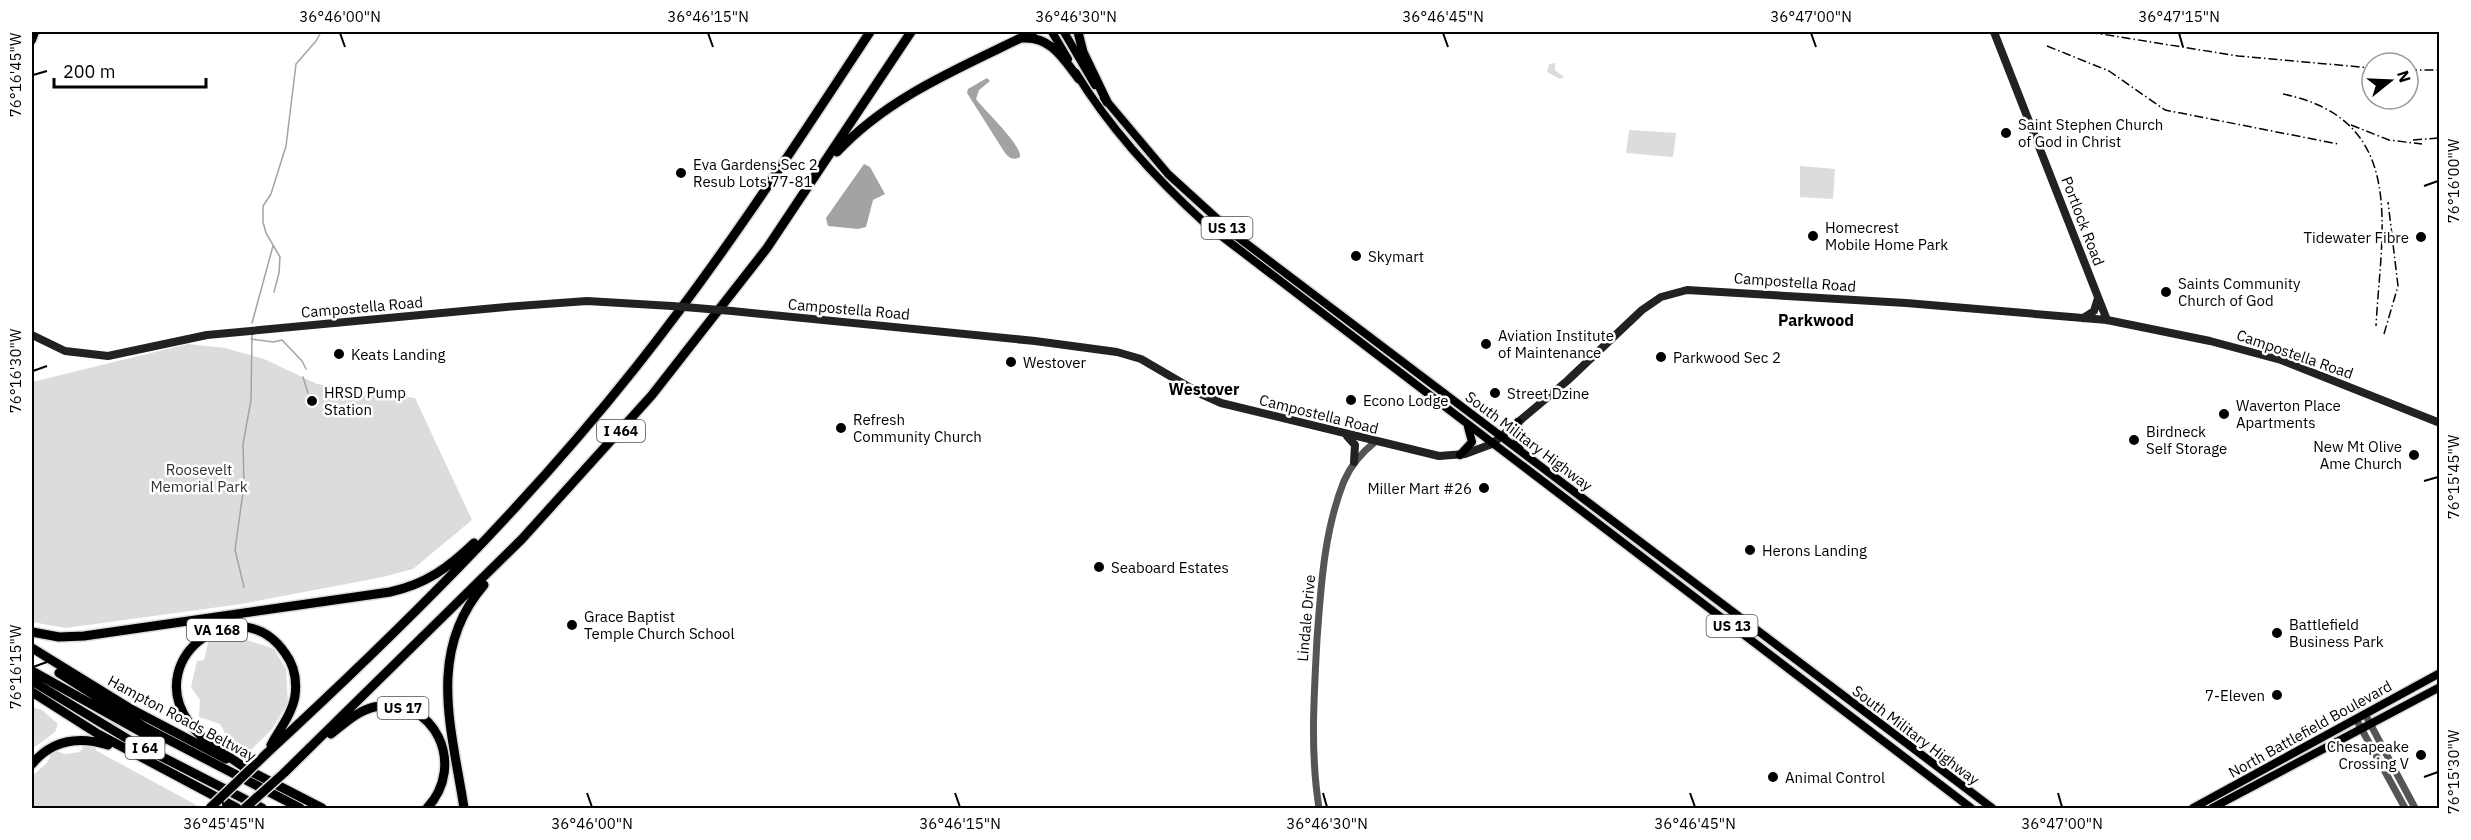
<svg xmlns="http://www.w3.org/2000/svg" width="2471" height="840" font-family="'IBM Plex Sans',sans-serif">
<rect width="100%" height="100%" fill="#fff"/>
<path fill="#dcdcdc" d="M1555,63V70L1564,77L1560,79L1547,72L1549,64Z
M1629,130L1676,133L1673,157L1626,153Z
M1800,166L1835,169L1833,199L1800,197Z
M188,344L225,348L264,359L317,384L415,398L472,520L413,569L383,577L241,604L66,628L32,622V382Z
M235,636L274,649L286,669L288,703L272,729L245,756L227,737L220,724L199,717L200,700L191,687L197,661L204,660L209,639Z
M32,707L42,710L58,724L55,732L32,749Z
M93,745L97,751L198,806L195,808H32V776L47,763L53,750L65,754L80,752L84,746Z"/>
<path fill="#a3a3a3" d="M987,78L990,81L979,90L976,99C985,111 1022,145 1020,157C1014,161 1009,158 1005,153L967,93L968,89Z
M864,164L870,167L885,194L873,200L866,227L858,229L828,226L826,218Z"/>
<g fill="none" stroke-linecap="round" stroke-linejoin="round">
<path stroke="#a3a3a3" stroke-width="1.5" d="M274,292L279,273L280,257L266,233L263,222V206L271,194L286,146L296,64L316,41L321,32
M252,323L273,246
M251,339L273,342L282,340L302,361L306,369
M303,377L308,393
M244,587L235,550L244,485L243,444L251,400L252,335"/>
<g stroke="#dbdbdb" stroke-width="11">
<path id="primary" d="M1052,32L1068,59
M1064,32L1095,85
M32,40L35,32
M1076,73C1111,130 1157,180 1207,225L1971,808
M1104,98L1168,174L1235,235L1992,808
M1518,422L1516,436L1520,450
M1460,455L1472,442L1468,427
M2193,808L2440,673
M2212,808L2440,687"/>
</g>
<g stroke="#dbdbdb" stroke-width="12">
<path id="motorway" d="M1078,32L1083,52L1107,102
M1023,38C1051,36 1064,60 1079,79
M837,152C890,95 965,66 1033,32
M32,632L59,637L84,636L390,592C426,584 448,568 474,543
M32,648L131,709L226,759
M32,671L161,743
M59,673L146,728L300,808
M32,681L131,741L262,808
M32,692L98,734L237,808
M331,734C344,724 357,711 374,707C435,694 467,766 427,808
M266,754C397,633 525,507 636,367C721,260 795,146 870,32
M32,764C52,740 79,736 108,745
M244,768L322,808
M248,770C228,755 202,742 188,721C143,655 241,588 285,653C294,665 297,681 295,696C292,714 279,730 271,745
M284,773L522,539L652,395L767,248L911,32
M464,808C452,730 426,652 484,585"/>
</g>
<path stroke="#555" stroke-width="7" d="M2365,714L2415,808
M2356,719L2405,808
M1319,808C1310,751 1314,697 1317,639C1321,586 1324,531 1344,481C1351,465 1361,453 1375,442"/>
<path stroke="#222" stroke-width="8" d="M1994,32L2107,320
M732,311L1035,341L1117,352L1141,359L1201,394L1221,403L1439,456L1465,454L1492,444L1567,381L1642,310L1661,297L1687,290L1906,303L2107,320L2210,341L2281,360L2440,423
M2083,318L2094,311L2098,298
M32,335L65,351L108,356L207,335L506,307L587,301L672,306
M1347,436L1355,445L1354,462"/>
<use href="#primary" stroke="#000" stroke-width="8"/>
<use href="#motorway" stroke="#000" stroke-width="9"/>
<path stroke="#000" stroke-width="1.5" stroke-dasharray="9 3 1.5 3" stroke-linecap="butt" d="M2089,32L2238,56L2372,68
M2047,46L2109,71L2165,110L2338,144
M2408,70H2440
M2283,94C2409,120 2381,229 2376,326
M2351,125L2389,140L2422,144
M2413,140L2440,138
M2384,334L2398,286L2388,202"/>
<g stroke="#dbdbdb" stroke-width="12" stroke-linecap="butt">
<path id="motorway-bridge" d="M210,808L266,754
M245,808L284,773"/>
</g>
<path stroke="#222" stroke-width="8" d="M672,306L732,311"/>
<use href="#motorway-bridge" stroke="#000" stroke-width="9"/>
</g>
<path fill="none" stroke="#000" stroke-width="2" d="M340,33L345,47M708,33L713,47M1076,33L1080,47M1443,33L1448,47M1811,33L1816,47M2179,33L2183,47M33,75L47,71M2424,186L2438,181M33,371L47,366M2424,481L2438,477M33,667L47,662M2424,777L2438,772M220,793L224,807M587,793L592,807M955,793L960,807M1323,793L1327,807M1690,793L1695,807M2058,793L2062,807"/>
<g fill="#000" stroke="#fff" stroke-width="2">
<circle cx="2006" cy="133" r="6"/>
<circle cx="681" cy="173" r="6"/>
<circle cx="1813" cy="236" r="6"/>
<circle cx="2421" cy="237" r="6"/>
<circle cx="1356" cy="256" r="6"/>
<circle cx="2166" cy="292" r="6"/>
<circle cx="1486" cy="344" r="6"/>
<circle cx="339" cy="354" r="6"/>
<circle cx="1661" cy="357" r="6"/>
<circle cx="1011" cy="362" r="6"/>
<circle cx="1495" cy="393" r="6"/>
<circle cx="1351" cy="400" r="6"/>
<circle cx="312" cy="401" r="6"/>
<circle cx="2224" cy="414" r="6"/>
<circle cx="841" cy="428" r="6"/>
<circle cx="2134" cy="440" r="6"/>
<circle cx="2414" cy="455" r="6"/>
<circle cx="1484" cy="488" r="6"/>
<circle cx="1750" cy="550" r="6"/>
<circle cx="1099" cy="567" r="6"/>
<circle cx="572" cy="625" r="6"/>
<circle cx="2277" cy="633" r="6"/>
<circle cx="2277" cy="695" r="6"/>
<circle cx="2421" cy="755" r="6"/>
<circle cx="1773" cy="777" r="6"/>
</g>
<g text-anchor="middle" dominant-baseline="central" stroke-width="5" stroke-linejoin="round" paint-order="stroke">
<g fill="#fff" stroke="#4c4c4c" stroke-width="1.5">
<rect x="1201.5" y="217" width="51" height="22" rx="4.5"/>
<rect x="597" y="420" width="48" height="22" rx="4.5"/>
<rect x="1706.5" y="615" width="51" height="22" rx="4.5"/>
<rect x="187" y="619" width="60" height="22" rx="4.5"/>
<rect x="377.5" y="697" width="51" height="22" rx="4.5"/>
<rect x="125.5" y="737" width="39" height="22" rx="4.5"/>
</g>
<g font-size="14" font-weight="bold" fill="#000">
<text x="1227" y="228">US 13</text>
<text x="621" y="431">I 464</text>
<text x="1732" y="626">US 13</text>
<text x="217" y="630">VA 168</text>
<text x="403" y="708">US 17</text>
<text x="145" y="748">I 64</text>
</g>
<g font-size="15" fill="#000" stroke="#fff" text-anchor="start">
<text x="2018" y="124">Saint Stephen Church<tspan x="2018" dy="17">of God in Christ</tspan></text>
<text x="693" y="164">Eva Gardens Sec 2<tspan x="693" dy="17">Resub Lots 77-81</tspan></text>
<text x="1825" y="227">Homecrest<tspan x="1825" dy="17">Mobile Home Park</tspan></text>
<text x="2409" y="237" text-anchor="end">Tidewater Fibre</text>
<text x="1368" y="256">Skymart</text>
<text x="2178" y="283">Saints Community<tspan x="2178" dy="17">Church of God</tspan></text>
<text x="1498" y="335">Aviation Institute<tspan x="1498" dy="17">of Maintenance</tspan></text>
<text x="351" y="354">Keats Landing</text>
<text x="1673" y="357">Parkwood Sec 2</text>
<text x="1023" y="362">Westover</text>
<text x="324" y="392">HRSD Pump<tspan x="324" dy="17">Station</tspan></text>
<text x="1507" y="393">Street Dzine</text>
<text x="1363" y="400">Econo Lodge</text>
<text x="2236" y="405">Waverton Place<tspan x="2236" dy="17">Apartments</tspan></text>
<text x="853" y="419">Refresh<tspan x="853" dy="17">Community Church</tspan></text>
<text x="2146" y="431">Birdneck<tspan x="2146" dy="17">Self Storage</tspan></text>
<text x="2402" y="446" text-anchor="end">New Mt Olive<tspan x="2402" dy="17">Ame Church</tspan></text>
<text x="1472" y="488" text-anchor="end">Miller Mart #26</text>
<text x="1762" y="550">Herons Landing</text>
<text x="1111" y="567">Seaboard Estates</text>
<text x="584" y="616">Grace Baptist<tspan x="584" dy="17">Temple Church School</tspan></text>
<text x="2289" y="624">Battlefield<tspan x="2289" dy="17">Business Park</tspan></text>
<text x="2265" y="695" text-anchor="end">7-Eleven</text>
<text x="2409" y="746" text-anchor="end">Chesapeake<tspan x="2409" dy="17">Crossing V</tspan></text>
<text x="1785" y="777">Animal Control</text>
</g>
<g font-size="15" fill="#000" stroke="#fff">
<text transform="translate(2083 221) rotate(69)">Portlock Road</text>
<text transform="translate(1795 282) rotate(4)">Campostella Road</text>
<text transform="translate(362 307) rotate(-5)">Campostella Road</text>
<text transform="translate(849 309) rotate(5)">Campostella Road</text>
<text transform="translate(2295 354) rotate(19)">Campostella Road</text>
<text transform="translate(1319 414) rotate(14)">Campostella Road</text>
<text transform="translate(1529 441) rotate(37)">South Military Highway</text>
<text transform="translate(1306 618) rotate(-85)">Lindale Drive</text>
<text transform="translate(182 718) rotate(28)">Hampton Roads Beltway</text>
<text transform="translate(2310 729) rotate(-29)">North Battlefield Boulevard</text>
<text transform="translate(1916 735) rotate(37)">South Military Highway</text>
</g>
<g font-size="15" fill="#333" stroke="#fff">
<text x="199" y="469">Roosevelt<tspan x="199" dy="17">Memorial Park</tspan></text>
</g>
<g font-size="16" font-weight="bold" fill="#000" stroke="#fff">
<text x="1816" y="320">Parkwood</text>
<text x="1204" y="389">Westover</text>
</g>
</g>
<rect width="2471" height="840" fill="none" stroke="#ffffff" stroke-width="66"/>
<g transform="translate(2390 81) rotate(72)"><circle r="28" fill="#ffffff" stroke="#999999" stroke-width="1.5"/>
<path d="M0-4.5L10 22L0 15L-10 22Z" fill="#000000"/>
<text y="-9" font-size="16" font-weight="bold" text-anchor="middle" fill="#000000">N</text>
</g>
<path d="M54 78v9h152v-9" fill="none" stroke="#000000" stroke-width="3"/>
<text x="63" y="78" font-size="18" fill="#000000" stroke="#ffffff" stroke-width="4.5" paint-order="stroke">200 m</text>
<rect x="33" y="33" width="2405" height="774" fill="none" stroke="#000" stroke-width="2"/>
<g font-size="15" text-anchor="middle" fill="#000">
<text x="340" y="22">36°46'00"N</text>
<text x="708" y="22">36°46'15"N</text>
<text x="1076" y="22">36°46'30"N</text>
<text x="1443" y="22">36°46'45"N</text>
<text x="1811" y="22">36°47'00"N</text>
<text x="2179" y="22">36°47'15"N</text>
<text transform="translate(16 75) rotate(-90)" y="5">76°16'45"W</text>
<text transform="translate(2454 181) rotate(-90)" y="5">76°16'00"W</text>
<text transform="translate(16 371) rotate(-90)" y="5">76°16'30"W</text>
<text transform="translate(2454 477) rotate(-90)" y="5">76°15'45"W</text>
<text transform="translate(16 667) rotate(-90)" y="5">76°16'15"W</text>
<text transform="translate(2454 772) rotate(-90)" y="5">76°15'30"W</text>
<text x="224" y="829">36°45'45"N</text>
<text x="592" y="829">36°46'00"N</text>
<text x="960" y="829">36°46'15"N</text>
<text x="1327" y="829">36°46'30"N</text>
<text x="1695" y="829">36°46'45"N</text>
<text x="2062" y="829">36°47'00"N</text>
</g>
</svg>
